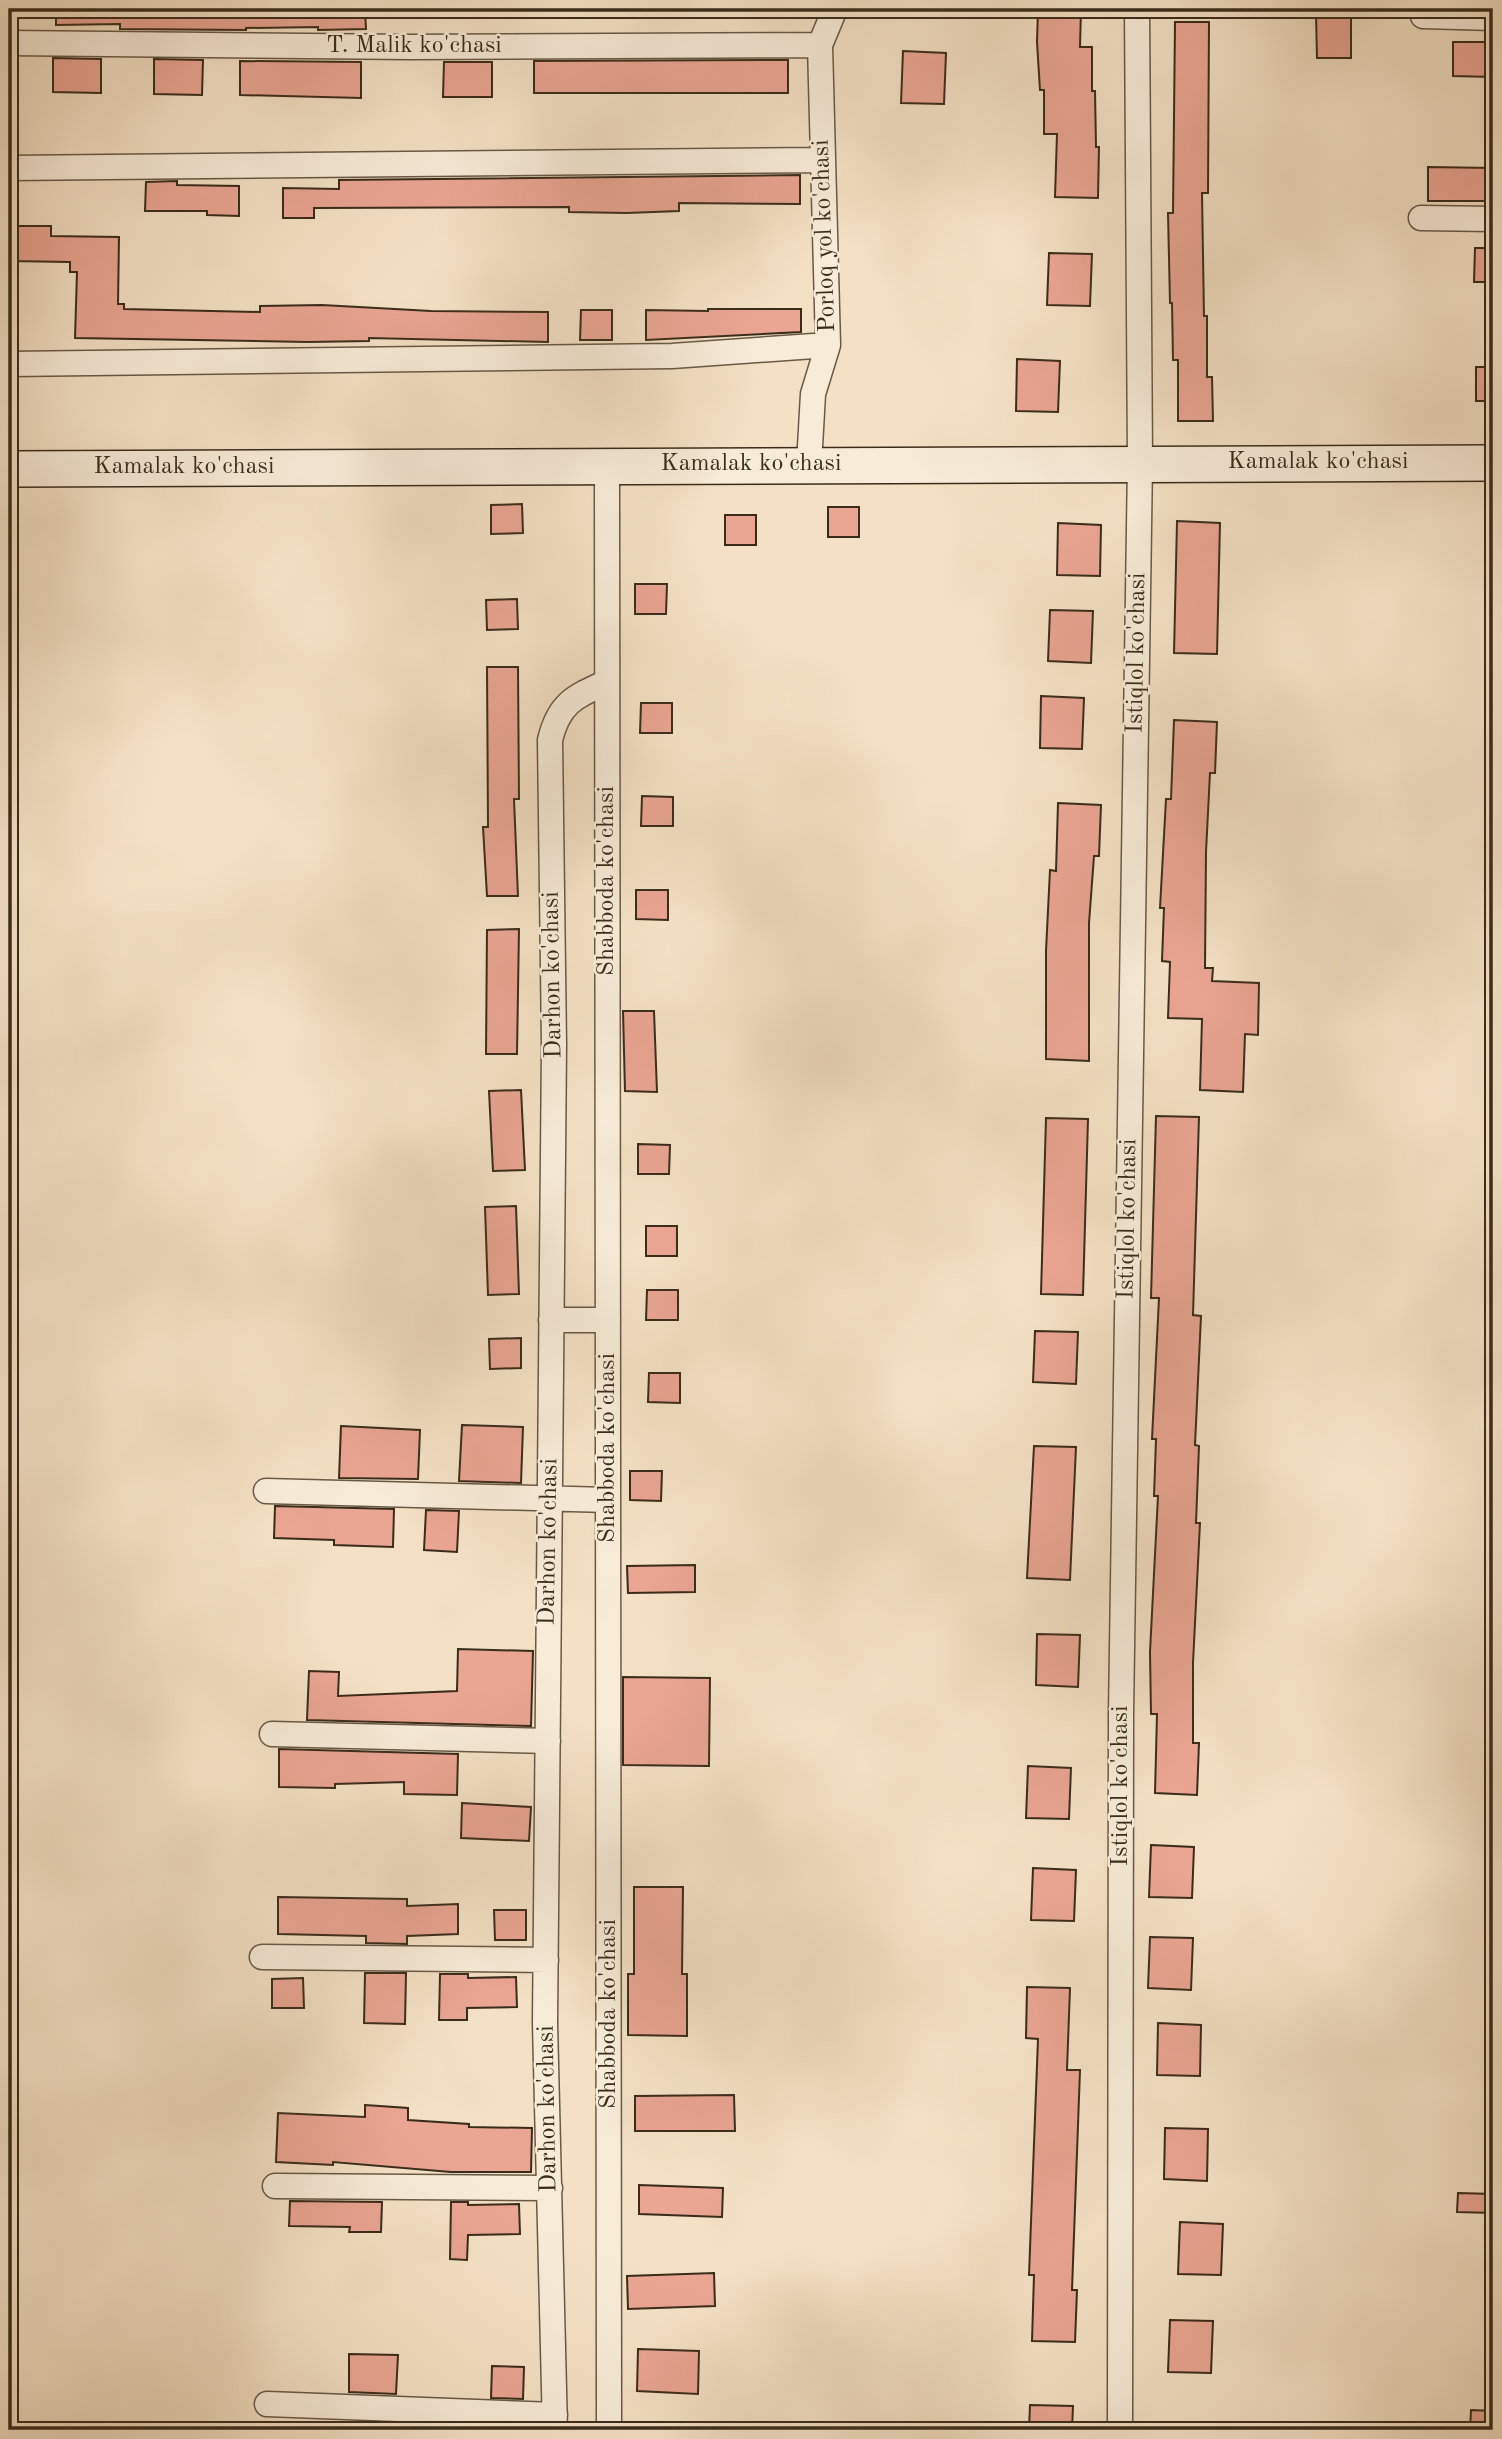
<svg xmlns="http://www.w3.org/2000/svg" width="1502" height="2439" font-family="'Old Standard TT',serif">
<rect width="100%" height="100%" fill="#f4e1c5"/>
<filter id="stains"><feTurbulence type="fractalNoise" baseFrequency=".00286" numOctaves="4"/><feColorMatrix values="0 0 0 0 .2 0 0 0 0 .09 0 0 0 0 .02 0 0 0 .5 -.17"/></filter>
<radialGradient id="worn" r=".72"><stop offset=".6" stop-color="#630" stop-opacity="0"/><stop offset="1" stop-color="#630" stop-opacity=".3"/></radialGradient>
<path fill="#eaa593" stroke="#3a2c1b" stroke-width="2" d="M56,9H365L366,29L318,30V27L246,28V30L120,29V24L56,25Z
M1038,9H1081L1080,47H1092V91H1095L1096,147H1099L1098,198L1055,197L1057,134H1044V90H1040L1037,42Z
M1316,14H1351V58H1317Z
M1175,22H1209L1208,193H1202L1204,316H1207V377H1212L1213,421H1178V360H1173L1172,303H1170L1168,213H1173Z
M1453,42H1493V77L1453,76Z
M903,51L946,53L944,104L901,103Z
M53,58L101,59V93L53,92Z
M154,59L203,60L202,95L154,94Z
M788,60V93H534V61Z
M240,61L361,62V98L240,95Z
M444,62H492V97H443Z
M1428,167L1493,168V201H1428Z
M800,175V204L679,203V211L627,213L569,212V207L314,208V218H283V188L339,189V180Z
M177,181V185L239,186V216L207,215V211H145L146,182Z
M9,226H51V236L119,237L118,304H124V309L260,312V306L322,305L431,311L548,312V342L369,338V341L308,342L75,338L77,272H70V262L9,261Z
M1475,248H1493V282H1474Z
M1049,253L1092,254L1090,306L1047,305Z
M708,309H801V332L646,340V310L708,311Z
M581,310H612V340H580Z
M1017,359L1060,361L1058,412L1016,411Z
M1476,367H1493V401H1476Z
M522,504L523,533L491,534V505Z
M828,507H859V537H828Z
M725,515H756V545H725Z
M1177,521L1220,523L1217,654L1174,653Z
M1058,523L1101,525L1100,576L1057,575Z
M635,584H667L666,614H635Z
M517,599L518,629L487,630L486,600Z
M1050,610L1093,611L1091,663L1048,661Z
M487,667H518L519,799H514L518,896H487L483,827H488Z
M1041,696L1084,698L1082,749L1040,748Z
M641,703H672V733H640Z
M1174,720L1217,722L1215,773H1210L1206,852L1205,968H1213L1212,981L1259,983L1258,1035L1245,1034L1243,1092L1200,1090L1202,1019L1168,1018L1170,962L1162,961L1164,908H1160L1166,799H1171Z
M642,796L673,797V826H641Z
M1058,803L1101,805L1099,856H1094L1089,923V1061L1046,1059V951L1050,870L1056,871Z
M636,890H668V920L636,919Z
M519,929L517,1054H486L487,930Z
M623,1011H654L657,1092L625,1091Z
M521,1090L525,1170L493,1171L489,1091Z
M1156,1116L1199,1117L1193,1315L1201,1316L1195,1445L1199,1446L1196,1523H1200L1193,1663V1743H1199L1197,1795L1155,1793L1157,1714H1151L1150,1652L1158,1496H1154L1156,1439H1152L1159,1298H1151Z
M1046,1118L1088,1119L1083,1295L1041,1294Z
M638,1144L670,1145L669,1174H638Z
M516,1206L519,1294L488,1295L485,1207Z
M646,1226H677V1256H646Z
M647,1290H678V1320H646Z
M1035,1331L1078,1332L1076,1384L1033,1382Z
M521,1338V1368L490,1369L489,1339Z
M649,1373H680V1403L648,1402Z
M462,1425L523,1427L521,1483L459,1481Z
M341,1426L420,1430L418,1479L339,1478Z
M1034,1446L1076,1447L1070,1580L1027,1578Z
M630,1471H662L661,1501L630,1500Z
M275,1506L394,1509L393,1547L334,1545V1540L274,1538Z
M426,1510L459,1511L457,1552L424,1550Z
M695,1565V1592L628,1593L627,1566Z
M1037,1634L1080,1635L1078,1687L1036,1685Z
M458,1649L533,1651L531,1726L307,1720L309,1671L339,1672L338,1696L457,1691Z
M623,1677L710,1678L709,1766L623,1765Z
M279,1749L458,1754L457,1795L404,1794V1782L335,1784V1788L279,1787Z
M1028,1766L1071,1768L1069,1819L1026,1818Z
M462,1803L531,1807L529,1841L461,1838Z
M1151,1845L1194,1847L1192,1898L1149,1897Z
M1033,1868L1076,1870L1074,1921L1031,1920Z
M634,1887H683L682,1974H687V2036L628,2035V1974H634Z
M278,1897L407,1899V1906L458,1904V1934L407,1936V1944L366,1943V1936L278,1934Z
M494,1910H526V1940H495Z
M1150,1937L1193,1938L1191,1990L1148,1988Z
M365,1973H406L405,2024L364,2023Z
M440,1974H468V1978L516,1977L517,2007L467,2008V2020H439Z
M303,1978L304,2008H272V1979Z
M1027,1987L1070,1988L1067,2070H1080L1072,2290H1077L1075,2342L1032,2341L1034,2275H1029L1038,2039L1026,2038Z
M1158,2023L1201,2025L1200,2076L1157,2075Z
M734,2095L735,2131H635V2096Z
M365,2105L408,2108V2120L469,2124V2127L532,2128L531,2172H451L333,2162V2165L276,2162L278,2113L365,2117Z
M1165,2128L1208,2129L1207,2181L1164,2179Z
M639,2185L723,2188L722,2217L639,2214Z
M1458,2193L1493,2194V2213L1457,2212Z
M290,2201L382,2202L381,2232H349L350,2227L289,2226Z
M451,2202H468V2205L519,2204L520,2234L468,2235L467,2260L450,2259Z
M1180,2222L1223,2224L1221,2275L1178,2274Z
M714,2273L715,2306L628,2309L627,2276Z
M1170,2320L1213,2321L1211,2373L1168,2372Z
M638,2349L699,2351L698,2394L637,2391Z
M349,2354L398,2355L396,2394L349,2392Z
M492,2366L524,2367L523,2399L491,2398Z
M1030,2405L1073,2406L1072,2430H1029Z
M1471,2410L1493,2411V2430H1470Z
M348,2422L395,2424V2430H348Z"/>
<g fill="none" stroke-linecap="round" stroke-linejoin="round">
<g stroke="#685946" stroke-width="27">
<path id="minor" d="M1423,16L1493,18
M9,43L411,47L820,45
M9,168L823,160
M1421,218L1493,219
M9,364L672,356L828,345
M809,464L813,394L828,345L820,45L835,9
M607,465L609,2430
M551,1320H608
M266,1491L608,1500
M272,1734L548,1741
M262,1957L546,1960
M275,2186L550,2188
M267,2404L555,2415
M555,2430L545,2023L554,1045L550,740C559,703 574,697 607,682
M1120,2430L1121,1714L1140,462L1137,9"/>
</g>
<g stroke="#3a2c1b" stroke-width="38">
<path id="secondary" d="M9,469L1493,463"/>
</g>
<use href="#minor" stroke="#f8ecd9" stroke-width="24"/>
<use href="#secondary" stroke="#f8ecd9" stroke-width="35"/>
</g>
<g text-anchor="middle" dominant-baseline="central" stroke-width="5" stroke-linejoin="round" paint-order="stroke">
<g font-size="24" fill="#3a2c1b" stroke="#f8ecd9">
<text x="414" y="46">T. Malik ko'chasi</text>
<text transform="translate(825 236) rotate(-92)">Porloq yol ko'chasi</text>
<text x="1318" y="462">Kamalak ko'chasi</text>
<text x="751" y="464">Kamalak ko'chasi</text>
<text x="184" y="467">Kamalak ko'chasi</text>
<text transform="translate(1137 653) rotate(-89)">Istiqlol ko'chasi</text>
<text transform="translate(607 881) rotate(-90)">Shabboda ko'chasi</text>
<text transform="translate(553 975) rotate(-91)">Darhon ko'chasi</text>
<text transform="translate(1128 1219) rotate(-89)">Istiqlol ko'chasi</text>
<text transform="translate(608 1448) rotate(-90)">Shabboda ko'chasi</text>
<text transform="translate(549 1542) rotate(-89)">Darhon ko'chasi</text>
<text transform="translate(1121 1786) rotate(-90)">Istiqlol ko'chasi</text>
<text transform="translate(609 2014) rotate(-90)">Shabboda ko'chasi</text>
<text transform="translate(548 2109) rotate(-91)">Darhon ko'chasi</text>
</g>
</g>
<rect width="1502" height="2439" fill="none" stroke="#f4e1c5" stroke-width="35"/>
<rect x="10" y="10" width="1481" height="2418" fill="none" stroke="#3a2c1b" stroke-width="3.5"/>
<rect x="18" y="18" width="1467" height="2404" fill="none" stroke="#3a2c1b" stroke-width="2"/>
<rect width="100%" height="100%" filter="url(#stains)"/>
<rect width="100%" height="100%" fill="url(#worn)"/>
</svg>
